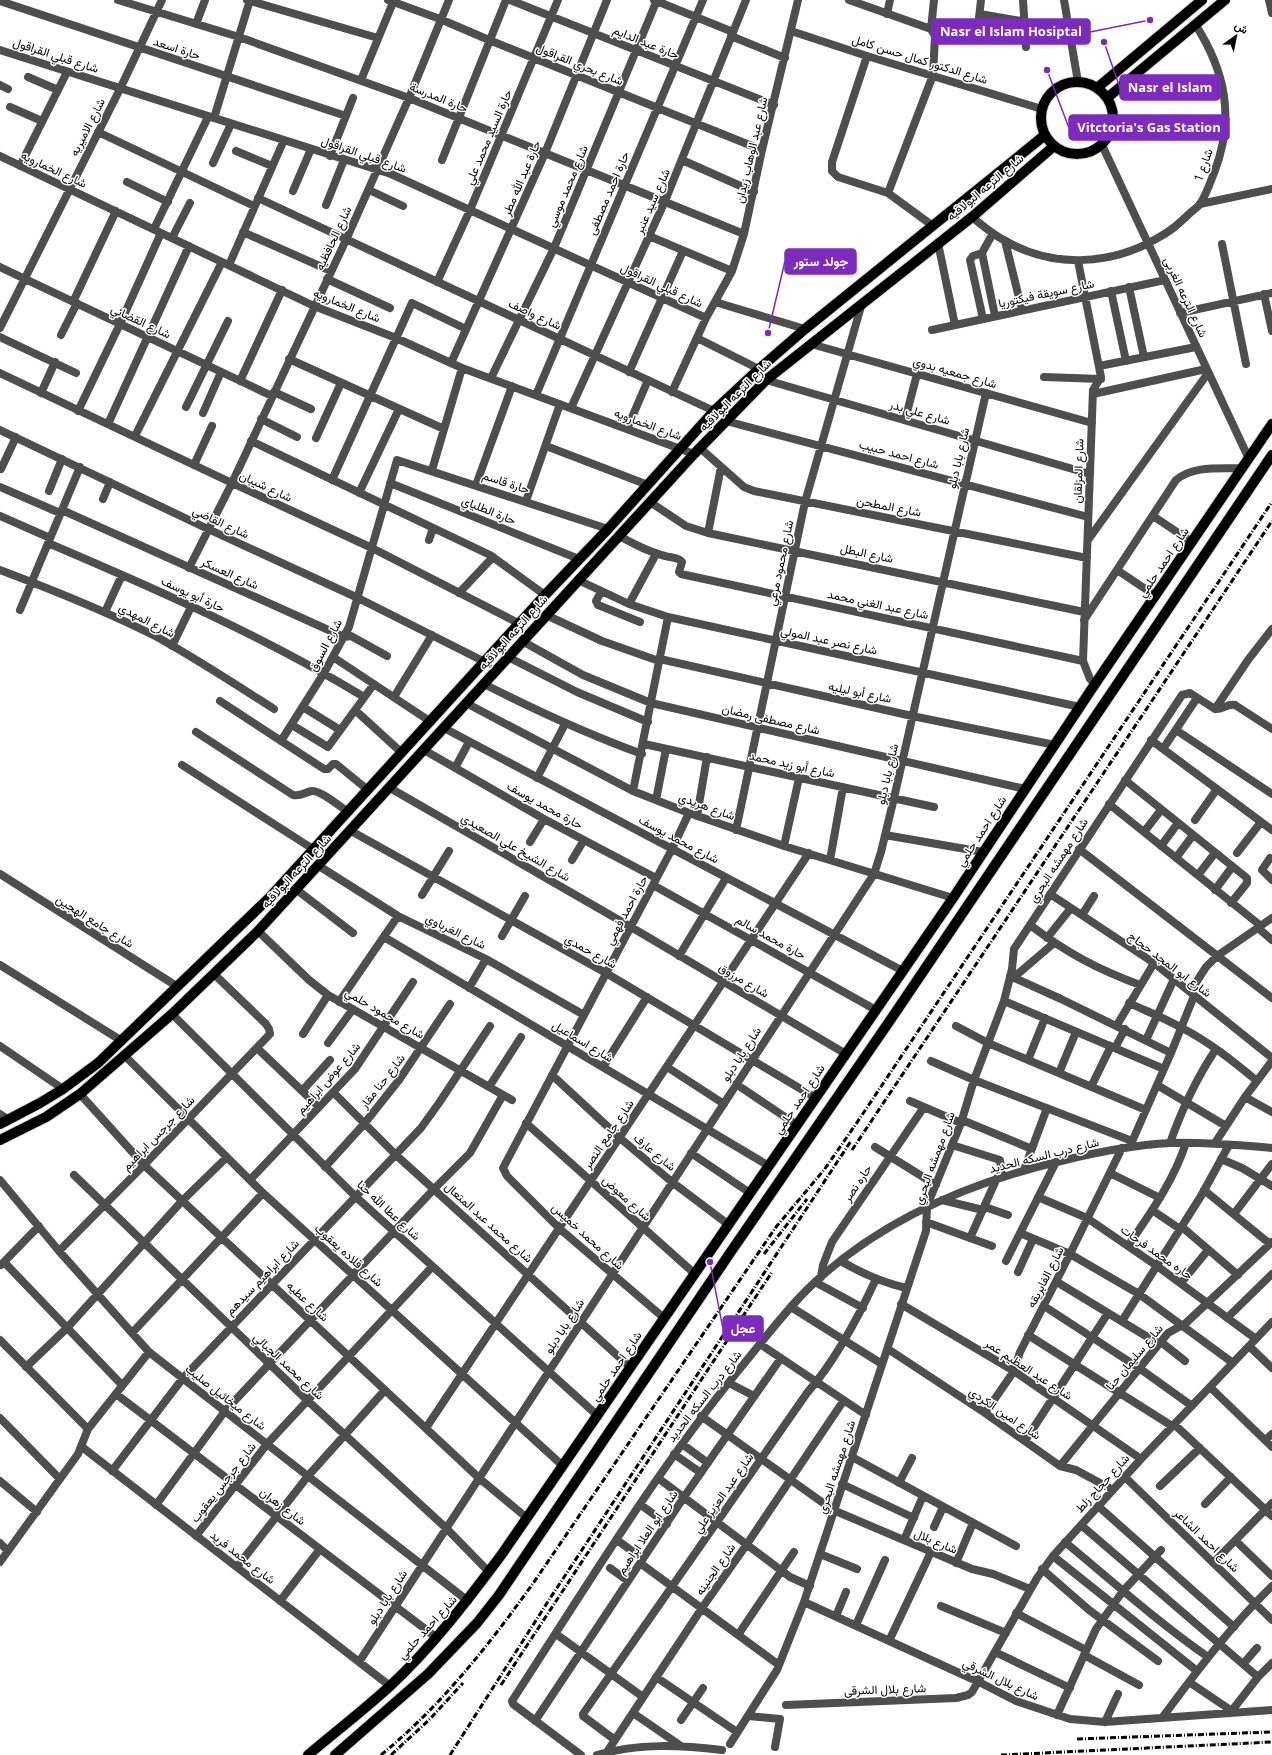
<svg xmlns="http://www.w3.org/2000/svg" width="1272" height="1755" font-family="'Open Sans',Vazirmatn,sans-serif">
<rect width="100%" height="100%" fill="#fff"/>
<g fill="none" stroke-linecap="round" stroke-linejoin="round">
<g stroke="#dbdbdb" stroke-width="12">
<path id="primary" d="M1041 118a36 36 0 1 1 72 0a36 36 0 1 1-72 0Z
M1097,88L1202,0
M1107,98L1225,0
M0,1124L40,1103L63,1089L98,1063L269,898L545,595L608,529L714,411L759,369L805,329L1045,135
M0,1140L46,1117L80,1094L172,1014L258,931L694,454L766,380L972,217L1054,146
M308,1755C335,1732 364,1710 390,1686C432,1647 467,1601 502,1554L953,898L1095,684L1272,424
M335,1755L428,1674L477,1623L499,1595L730,1253L891,1019L1272,455"/>
</g>
<path stroke="#4e4e4e" stroke-width="8" d="M118,0L239,37L409,98L744,234
M247,0L378,38
M388,0L440,19L489,40L762,150
M510,0L774,105
M654,0L733,32
M849,0L931,29L935,36L933,75L888,193
M1023,0L1026,47
M1269,0L1272,13
M0,1L346,116
M887,14L890,0
M980,14L1068,29
M196,24L205,0
M931,29L934,0
M791,31L867,56L1042,109
M731,36L785,58
M974,37L977,35L981,0
M0,50L391,174L706,318
M867,56L832,162V171L838,177L888,193L933,226
M28,77L58,90
M361,80L394,0
M0,85L8,89
M10,107L42,121
M214,118L250,0
M98,132L254,206
M1102,145L1249,459
M236,151L272,166
M0,156L314,306L396,338L462,368L694,454
M330,156L353,98
M442,160L506,0
M682,160L754,192
M213,163L231,124
M20,166L67,72
M127,182L168,202
M369,190L403,206
M293,191L311,149
M258,198L714,411
M1200,204L1272,189
M326,205L344,160
M972,217C982,225 992,234 1004,240C1051,268 1109,266 1156,239C1171,231 1177,225 1189,214C1193,210 1198,207 1200,204C1206,195 1210,183 1214,173C1235,119 1226,72 1195,24
M154,229L208,117
M243,232L331,271
M649,236L732,271
M172,238L190,203
M1005,241L1022,310
M938,243L955,325
M1222,244L1246,364
M982,253L995,316
M1078,261L1101,377L1093,390L1083,661L1090,679L1095,684
M229,265L284,140
M0,267L272,396
M327,279L390,308
M437,282L470,210L558,0
M1129,287L1144,357
M1111,291L1126,361
M1264,294L1272,331
M73,302L116,211
M715,302L805,329
M1180,313L1272,293
M983,319L970,260L973,256L982,253L993,233
M0,328L120,89L162,0
M932,330L1165,280
M61,335L77,303
M0,337L76,373
M697,338L759,369
M811,344L1092,423
M289,359L444,429
M451,363L545,153L607,0
M1099,366L1196,347
M629,372L683,251
M0,373L232,483L372,548L520,624
M1044,377L1101,379
M491,378L554,248L657,0
M766,380L1090,474
M240,381L282,290
M274,392L311,409
M672,392L706,318L732,271L744,234L762,150L798,0
M41,393L55,362
M1093,394L1206,369
M536,395L703,0
M186,407L228,321
M571,408L665,201L746,0
M78,411L120,324L161,233
M203,413L221,372
M261,419L297,437
M905,420L917,374
M726,421L1088,517
M108,424L189,246
M627,429L648,380
M0,430L208,529L358,598L485,662
M135,436L222,262
M316,438L341,383
M251,441L490,555L545,595
M546,446L648,485
M700,448L744,487L754,491L1087,558
M194,465L212,426
M1,469L16,437
M432,470L462,368
M332,480L412,303L466,329
M390,483L579,559
M476,485L512,386
M0,487L60,513
M49,491L62,459
M359,493L399,409
M103,499L110,482
M526,501L560,404
M650,502L686,526L708,533L1084,612
M62,510L344,637L351,636L387,656
M0,516L50,538
M1153,516L1192,542
M708,533L721,467
M619,536C634,544 648,552 665,556C671,558 678,557 682,562L679,572L681,574L1083,661
M429,540L433,528
M1088,540L1208,373
M48,543C156,589 263,636 364,697
M189,568L232,483L346,240L409,98L449,0
M0,570C53,590 106,611 157,637C197,659 235,684 274,709
M1117,570L1156,596
M578,580L629,604L668,617L1080,707
M601,592L596,601L598,605L640,622
M459,593L493,557
M629,604L656,554
M20,610L80,467
M105,612L122,575
M546,615L602,641L659,661
M1084,620L1176,480C1194,465 1220,469 1243,468
M522,641L583,675L651,703L1025,789
M172,646L192,605
M333,657L431,722
M508,657L577,692L648,722
M660,659L912,716L1055,745
M484,684C535,710 587,734 642,754
M394,697L432,635
M220,701L324,769H328L333,764H336L368,790
M466,703L633,791L689,813L784,846L953,898
M303,707L340,730
M1215,709L1248,660L1272,629
M355,710L402,753
M292,725L328,747L374,684
M444,728L903,971
M1176,730L1272,794
M196,732L293,795C301,797 305,792 312,791C320,790 341,807 348,812
M1151,740L1272,830
M281,741L324,673L349,627L397,460L608,529
M644,744L934,807
M1163,749L1197,698
M424,750L544,819L656,878
M182,765L313,849
M455,768L469,742
M537,778L565,724
M1125,780L1247,878V883L1231,903
M390,788L631,927L846,1054
M633,791L668,617
M656,800L666,749
M1109,804L1261,926
M697,816L707,757
M1195,820L1217,789
M736,830L805,502L862,303
M351,831L606,973L816,1098
M1144,832L1161,810
M885,835L983,852
M530,842L544,819
M784,846L799,778
M1161,846L1178,823
M1079,849L1272,998
M1237,853L1261,822
M1176,858L1193,835
M1270,858L1262,870L1272,880
M572,860L584,840
M830,860L843,787
M319,866L398,916L486,959L584,1015
M0,874L178,987
M1198,875L1215,853
M653,885L876,1010
M297,890L353,933
M1215,890L1232,867
M1050,894L1154,963L1272,1058
M422,895L449,851
M1082,915L1094,896
M1030,925C1067,953 1097,969 1140,985
M1258,928L1272,940
M258,931L309,980L328,995L512,1100
M502,936L525,896
M384,937L769,1166
M1047,938L1071,908
M679,956L726,878
M0,965L122,1041
M1010,976L1061,999L1171,1053
M1013,978L1054,943
M469,988L486,959
M1190,992L1206,967L1217,956L1272,918
M1004,1001L1164,1069
M339,1002L398,916
M1129,1003C1146,1011 1164,1018 1180,1027C1208,1041 1233,1061 1257,1081
M172,1014L356,1197L598,1416
M1117,1025L1154,963
M956,1026L988,1043L1146,1110
M303,1034L328,995
M1146,1040L1174,979
M328,1043L353,1009
M0,1046L63,1089
M257,1048L319,1107
M1115,1048L1125,1029
M125,1056L263,1193L563,1466
M1028,1060L1045,1018
M931,1061L974,1080L1132,1141
M603,1067L647,997
M667,1067L724,1104
M1059,1073L1076,1032
M552,1075L620,1138L672,1182L729,1225
M736,1084L797,1125
M1157,1085L1226,1126
M489,1087L521,1037
M1091,1087L1111,1046
M302,1091L330,1060
M334,1093L396,1155L630,1367
M80,1094L144,1165L479,1478L527,1518
M1245,1097L1272,1112
M910,1101L961,1123
M0,1114L9,1120
M962,1120L1032,1149
M526,1123L695,1274
M1170,1143C1182,1109 1196,1079 1216,1049
M1215,1143L1245,1097L1272,1061
M1131,1144L1171,1053L1194,996
M952,1145L1000,1160L1002,1176
M875,1147L936,1185
M691,1153L750,1193
M1221,1159L1242,1168L1272,1186
M325,1167L364,1124L399,1080L450,1004
M1024,1170L1047,1108
M1110,1173L1160,1198
M74,1175L308,1401L446,1528L489,1572
M0,1180L59,1251L149,1352L468,1601
M250,1180L355,1069L413,982
M1204,1190L1270,1244
M1038,1197L1087,1218L1157,1266L1256,1339
M942,1200L983,1210
M985,1207L1008,1215
M1152,1210L1180,1229
M1234,1214L1272,1164
M926,1222L992,1246
M1182,1227L1238,1275
M1020,1233L1070,1254L1139,1294L1233,1363
M970,1238L997,1178
M1128,1246C1151,1212 1173,1182 1186,1143
M59,1251L144,1165L270,1034L269,1029L266,1024L214,974
M841,1261C862,1274 882,1282 906,1288
M1006,1261L1056,1162
M4,1262L122,1385
M1,1265L39,1226
M1018,1272L1033,1239
M821,1277L823,1265L832,1242L924,1107
M815,1282L863,1308
M1057,1282L1159,1344
M1181,1283L1208,1250
M901,1304L1014,1371L1141,1459
M1044,1306L1139,1368L1192,1406
M791,1307L882,1364
M664,1318L560,1229L507,1176L503,1168L672,849L689,813
M1227,1318L1272,1274
M1122,1321L1201,1196L1229,1145
M132,1333L263,1193
M1028,1335L1172,1426
M0,1340L88,1429
M1161,1342L1185,1361
M760,1344L866,1415
M1249,1346L1272,1368
M888,1349L985,1413L1060,1466L1076,1470L1113,1490
M26,1367L67,1328L182,1201L227,1157
M729,1383L754,1396
M1210,1387L1272,1447
M116,1394L437,1638
M985,1413L1014,1371L1020,1352L1070,1254L1122,1148
M701,1416L833,1510L972,1569L993,1574L1030,1589
M0,1418L60,1479
M1174,1424L1272,1516
M426,1428L809,853
M1265,1440L1272,1434
M1025,1441L1108,1313
M682,1444L708,1463
M82,1447L390,1686
M674,1454L701,1473
M852,1457L1016,1546
M1060,1466L1168,1333L1186,1323L1272,1242
M112,1471L183,1378L421,1128L439,1103L490,1026
M1125,1477L1272,1620
M658,1478L790,1577L810,1586
M0,1481L37,1512
M899,1483L912,1458
M842,1484L914,1518
M1160,1486L1200,1448
M1205,1504L1231,1477
M156,1505L225,1411L434,1189L470,1153L503,1095
M641,1505L667,1524
M1098,1506L1234,1627
M1081,1525L1258,1677
M934,1527L943,1507
M196,1536L267,1444L432,1267
M617,1540L643,1559
M904,1540L923,1496
M1236,1541L1272,1576
M1065,1542C1112,1581 1158,1622 1208,1657
M0,1543L8,1551
M820,1554L857,1569
M1053,1556L1197,1671
M0,1562L78,1454L88,1429L149,1352
M640,1563L779,1665
M956,1563L973,1523
M1213,1563L1272,1503
M237,1567L308,1476L385,1390
M610,1568L628,1581
M1042,1569L1089,1610L1158,1661
M280,1601L320,1549
M804,1602L979,1682L1016,1701L1070,1719L1105,1722L1272,1710
M941,1606L1006,1633
M1016,1613L1086,1650
M836,1616L846,1592
M856,1625L885,1560
M556,1634L643,1697
M738,1635L794,1552
M889,1641L931,1552
M995,1652L1070,1688
M1084,1655L1139,1685
M359,1662L874,874L881,852L894,798L986,393
M1243,1664L1257,1648
M656,1677L737,1732
M1189,1682L1232,1711
M786,1705L956,1698L968,1695L972,1692L1037,1578L1053,1556L1141,1459L1272,1322
M633,1713L681,1746
M1230,1713L1258,1677L1272,1663
M1057,1715L1096,1629L1123,1591L1161,1550
M748,1716L780,1719L775,1747
M1162,1718C1196,1672 1231,1626 1272,1586
M681,1720L703,1688
M535,1721L684,1497L781,1358
M1105,1722L1118,1694
M615,1740L583,1716V1714L807,1393C835,1361 858,1318 876,1279
M730,1744L777,1670L804,1602L926,1231L927,1206L961,1123L974,1080L1004,1001L1012,969L1014,949L1182,695L1190,693L1215,709C1223,710 1227,703 1235,705L1272,729
M607,1752L702,1608L747,1544L844,1400
M581,1755L513,1704L512,1701C585,1589 654,1474 738,1371C763,1341 786,1309 814,1283C883,1219 971,1182 1061,1161C1097,1152 1134,1145 1171,1143C1205,1142 1238,1145 1272,1148
M597,1755C638,1743 680,1745 722,1750"/>
<path stroke="#4e4e4e" stroke-width="8" d="M1064,0L1078,82"/>
<use href="#primary" stroke="#000" stroke-width="10"/>
<path stroke="#000" stroke-width="3" stroke-dasharray="6 2 1 2" stroke-linecap="butt" d="M852,1150L1272,521
M764,1254L807,1199
M501,1685L772,1272
M1077,1739L1272,1732
M381,1755C441,1706 489,1645 534,1582L776,1227L824,1170L856,1124L1272,502
M391,1755L430,1719L463,1683
M450,1755L549,1600L851,1141
M1001,1755L1272,1742"/>
</g>
<g text-anchor="middle" dominant-baseline="central" stroke-width="3" stroke-linejoin="round" paint-order="stroke">
<g font-size="12" fill="#000" stroke="#fff">
<text transform="translate(646 42) rotate(22)">حارة عبد الدايم</text>
<text transform="translate(177 48) rotate(18)">حارة اسعد</text>
<text transform="translate(56 55) rotate(18)">شارع قبلي القراقول</text>
<text transform="translate(920 59) rotate(17)">شارع الدكتور كمال حسن كامل</text>
<text transform="translate(580 64) rotate(22)">شارع بحري القراقول</text>
<text transform="translate(439 97) rotate(22)">حارة المدرسة</text>
<text transform="translate(87 127) rotate(-63)">شارع الاميريه</text>
<text transform="translate(488 137) rotate(-67)">حارة السيد محمد علي</text>
<text transform="translate(751 150) rotate(-77)">شارع عبد الوهاب زيدان</text>
<text transform="translate(364 154) rotate(19)">شارع قبلي القراقول</text>
<text transform="translate(1203 165) rotate(-70)">شارع 1</text>
<text transform="translate(54 169) rotate(25)">شارع الخمارويه</text>
<text transform="translate(521 178) rotate(-67)">حارة عبد الله مطر</text>
<text transform="translate(567 186) rotate(-67)">شارع محمد موسي</text>
<text transform="translate(985 187) rotate(-40)">شارع الترعه البولاقيه</text>
<text transform="translate(608 193) rotate(-67)">حارة احمد مصطفى</text>
<text transform="translate(652 201) rotate(-66)">شارع سيد عنبر</text>
<text transform="translate(333 238) rotate(-65)">شارع الحافظيه</text>
<text transform="translate(662 285) rotate(25)">شارع قبلي القراقول</text>
<text transform="translate(1046 293) rotate(-12)">شارع سويقة فيكتوريا</text>
<text transform="translate(1186 297) rotate(65)">شارع الترعه الغربى</text>
<text transform="translate(347 305) rotate(22)">شارع الخمارويه</text>
<text transform="translate(535 314) rotate(25)">شارع واصف</text>
<text transform="translate(141 321) rotate(25)">شارع القضائي</text>
<text transform="translate(955 372) rotate(16)">شارع جمعيه بدوي</text>
<text transform="translate(735 395) rotate(-45)">شارع الترعه البولاقيه</text>
<text transform="translate(920 412) rotate(16)">شارع علي بدر</text>
<text transform="translate(648 424) rotate(20)">شارع الخمارويه</text>
<text transform="translate(899 454) rotate(15)">شارع احمد حبيب</text>
<text transform="translate(958 458) rotate(-77)">شارع بابا دبلو</text>
<text transform="translate(1078 471) rotate(-88)">شارع المزلقان</text>
<text transform="translate(506 482) rotate(18)">حارة قاسم</text>
<text transform="translate(266 486) rotate(25)">شارع شيبان</text>
<text transform="translate(889 506) rotate(11)">شارع المطحن</text>
<text transform="translate(489 510) rotate(22)">حارة الطلياي</text>
<text transform="translate(221 522) rotate(25)">شارع القاضي</text>
<text transform="translate(867 553) rotate(12)">شارع البطل</text>
<text transform="translate(1163 562) rotate(-56)">شارع احمد حلمي</text>
<text transform="translate(780 563) rotate(-78)">شارع محمود مرعي</text>
<text transform="translate(230 573) rotate(24)">شارع العسكر</text>
<text transform="translate(193 594) rotate(25)">حارة أبو يوسف</text>
<text transform="translate(878 604) rotate(12)">شارع عبد الغني محمد</text>
<text transform="translate(147 620) rotate(27)">شارع المهدي</text>
<text transform="translate(513 632) rotate(-48)">شارع الترعه البولاقيه</text>
<text transform="translate(829 640) rotate(12)">شارع نصر عبد المولي</text>
<text transform="translate(325 645) rotate(-62)">شارع السوق</text>
<text transform="translate(860 692) rotate(12)">شارع أبو ليليه</text>
<text transform="translate(771 719) rotate(13)">شارع مصطفى رمضان</text>
<text transform="translate(792 764) rotate(12)">شارع أبو زيد محمد</text>
<text transform="translate(887 774) rotate(-77)">شارع بابا دبلو</text>
<text transform="translate(545 805) rotate(29)">حارة محمد يوسف</text>
<text transform="translate(707 806) rotate(20)">شارع هريدي</text>
<text transform="translate(981 831) rotate(-57)">شارع احمد حلمي</text>
<text transform="translate(679 839) rotate(28)">شارع محمد يوسف</text>
<text transform="translate(516 847) rotate(30)">شارع الشيخ علي الصعيدي</text>
<text transform="translate(1058 860) rotate(-57)">شارع مهمشه البحري</text>
<text transform="translate(296 871) rotate(-47)">شارع الترعه البولاقيه</text>
<text transform="translate(626 910) rotate(-62)">حارة احمد فهمي</text>
<text transform="translate(95 921) rotate(32)">شارع جامع الهجين</text>
<text transform="translate(456 931) rotate(26)">شارع الغرباوي</text>
<text transform="translate(771 937) rotate(29)">حارة محمد سالم</text>
<text transform="translate(591 951) rotate(29)">شارع حمدي</text>
<text transform="translate(1170 964) rotate(37)">شارع ابو المجد حجاج</text>
<text transform="translate(744 980) rotate(31)">شارع مرزوق</text>
<text transform="translate(385 1013) rotate(30)">شارع محمود حلمي</text>
<text transform="translate(583 1041) rotate(31)">شارع اسماعيل</text>
<text transform="translate(741 1054) rotate(-57)">شارع بابا دبلو</text>
<text transform="translate(328 1078) rotate(-49)">شارع عوض ابراهيم</text>
<text transform="translate(382 1081) rotate(-52)">شارع حنا مقار</text>
<text transform="translate(799 1099) rotate(-56)">شارع احمد حلمي</text>
<text transform="translate(158 1133) rotate(-46)">شارع جرجس ابراهيم</text>
<text transform="translate(608 1134) rotate(-56)">شارع جامع النصر</text>
<text transform="translate(655 1152) rotate(40)">شارع عارف</text>
<text transform="translate(1044 1155) rotate(-14)">شارع درب السكه الحديد</text>
<text transform="translate(934 1158) rotate(-70)">شارع مهمشه البحري</text>
<text transform="translate(857 1183) rotate(-56)">حاره نصر</text>
<text transform="translate(627 1198) rotate(42)">شارع معوض</text>
<text transform="translate(389 1210) rotate(43)">شارع عطا الله حنا</text>
<text transform="translate(489 1222) rotate(42)">شارع محمد عبد المتعال</text>
<text transform="translate(588 1236) rotate(42)">شارع محمد خميس</text>
<text transform="translate(1157 1252) rotate(35)">حاره محمد فرحات</text>
<text transform="translate(349 1255) rotate(42)">شارع قلاده يعقوب</text>
<text transform="translate(262 1277) rotate(-46)">شارع ابراهيم سيدهم</text>
<text transform="translate(1045 1277) rotate(-63)">شارع الفابريقه</text>
<text transform="translate(308 1301) rotate(43)">شارع عطيه</text>
<text transform="translate(564 1326) rotate(-57)">شارع بابا دبلو</text>
<text transform="translate(1134 1357) rotate(-50)">شارع سليمان حنا</text>
<text transform="translate(289 1366) rotate(43)">شارع محمد الجبالي</text>
<text transform="translate(616 1366) rotate(-56)">شارع احمد حلمي</text>
<text transform="translate(1029 1369) rotate(33)">شارع عبد العظيم عمر</text>
<text transform="translate(704 1396) rotate(-52)">شارع درب السكه الحديد</text>
<text transform="translate(226 1397) rotate(38)">شارع ميخائيل صليب</text>
<text transform="translate(1005 1413) rotate(34)">شارع امين الكردي</text>
<text transform="translate(836 1467) rotate(-72)">شارع مهمشه البحري</text>
<text transform="translate(223 1482) rotate(-52)">شارع جرجس يعقوب</text>
<text transform="translate(1102 1483) rotate(-48)">شارع حجاج زلط</text>
<text transform="translate(723 1493) rotate(-55)">شارع عبد العزيز علي</text>
<text transform="translate(283 1506) rotate(37)">شارع زهران</text>
<text transform="translate(647 1532) rotate(-56)">شارع ابو العلا ابراهيم</text>
<text transform="translate(1207 1540) rotate(44)">شارع احمد الشاعر</text>
<text transform="translate(936 1541) rotate(23)">شارع بلال</text>
<text transform="translate(243 1557) rotate(38)">شارع محمد فريد</text>
<text transform="translate(715 1569) rotate(-55)">شارع الجنينه</text>
<text transform="translate(387 1597) rotate(-57)">شارع بابا دبلو</text>
<text transform="translate(427 1627) rotate(-48)">شارع احمد حلمي</text>
<text transform="translate(1001 1679) rotate(25)">شارع بلال الشرقي</text>
<text transform="translate(885 1689) rotate(-2)">شارع بلال الشرقى</text>
</g>
</g>
<path fill="none" stroke="#7b2cbf" stroke-width="1.5" d="M1150 20L1090 32M1104 42L1120 88M1047 70L1069 128M768 333L785 261M710 1262L723 1329"/>
<g fill="#7b2cbf" stroke="#fff" stroke-width="1.5">
<circle cx="1150" cy="20" r="4"/>
<circle cx="1104" cy="42" r="4"/>
<circle cx="1047" cy="70" r="4"/>
<circle cx="768" cy="333" r="4"/>
<circle cx="710" cy="1262" r="4"/>
</g>
<g fill="#7b2cbf" stroke="#7b2cbf" stroke-width="1.5">
<rect x="932" y="19" width="158" height="25" rx="4"/>
<rect x="1120" y="75" width="100" height="25" rx="4"/>
<rect x="1069" y="115" width="160" height="25" rx="4"/>
<rect x="785" y="249" width="71" height="25" rx="4"/>
<rect x="723" y="1316" width="40" height="25" rx="4"/>
</g>
<g font-size="13" text-anchor="middle" font-weight="bold" fill="#fff">
<text x="1011" y="36">Nasr el Islam Hosiptal</text>
<text x="1170" y="92">Nasr el Islam</text>
<text x="1149" y="132">Vitctoria's Gas Station</text>
<text x="821" y="266">جولد ستور</text>
<text x="743" y="1333">عجل</text>
</g>
<g transform="translate(1236 36) rotate(33)" stroke="#ffffff" stroke-width="3" paint-order="stroke">
<path d="M0-3L7 15L0 10L-7 15Z" fill="#000000"/>
<text y="-6" font-size="11" font-weight="bold" text-anchor="middle" fill="#000000">ش</text>
</g>
</svg>
